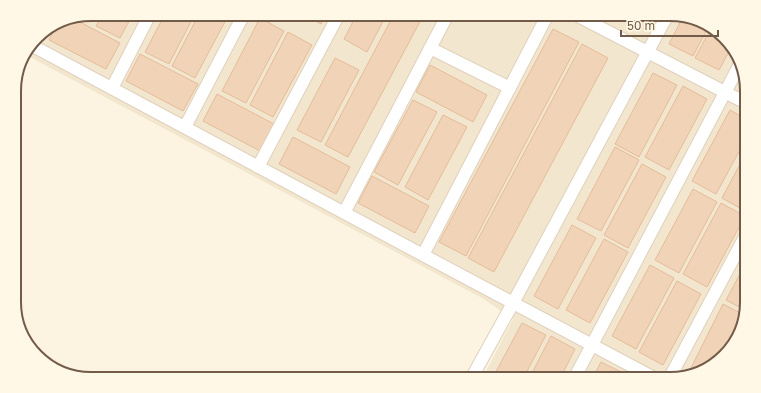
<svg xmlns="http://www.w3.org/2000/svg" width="761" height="393" font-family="'Golos Text',sans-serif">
<rect width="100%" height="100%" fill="#fcf4e0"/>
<path fill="#f3e6ce" d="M91,14H670L704,22L734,48L746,81L747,302L739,336L712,366L675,379H482L513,319L482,298L24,54L40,33Z"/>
<path fill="#f1d4b8" stroke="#e4bc98" d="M91,14H94L90,22L82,17Z
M103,14H133L120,38L96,26Z
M165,14H195L169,64L145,52Z
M199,14H229L195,78L172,66Z
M302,14H326L321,24Z
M357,14H387L367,52L344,39Z
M394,14H424L348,157L325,145Z
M683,17L704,22L709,26L693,56L669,44Z
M260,18L284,31L246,103L222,91Z
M76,20L120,43L106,69L49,40L55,28Z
M711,28L732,46L719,70L695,58Z
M553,29L579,42L466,256L439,242Z
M288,32L312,45L273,117L250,105Z
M582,44L608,58L494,272L468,258Z
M140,54L198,84L183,111L126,81Z
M335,58L359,70L321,142L297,130Z
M430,65L487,95L473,122L416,92Z
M653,73L677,85L639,157L615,144Z
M683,86L707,99L669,170L645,157Z
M217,94L274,124L260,151L203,121Z
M413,100L437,112L398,185L374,172Z
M730,110L746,119L747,137L716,194L692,181Z
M443,115L467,127L428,200L405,187Z
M293,137L350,167L336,194L279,164Z
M615,147L639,160L601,231L577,219Z
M747,151V208L745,211L722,198Z
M642,164L666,177L628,248L604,235Z
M372,176L429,206L415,233L358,203Z
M693,189L717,202L679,273L655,260Z
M721,203L745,216L707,287L683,274Z
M572,225L596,238L558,309L534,296Z
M604,239L628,252L590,323L566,310Z
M747,261V302L745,310L726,300Z
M650,265L674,278L636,349L612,336Z
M677,281L701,294L663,365L639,352Z
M723,304L744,315L739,336L712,366L688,374Z
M522,323L546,335L523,379H492Z
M551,336L575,349L560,379H529Z
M601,362L625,374L623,379H592Z
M628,375L635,379H625Z"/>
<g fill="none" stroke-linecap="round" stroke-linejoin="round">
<g stroke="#e0d0bc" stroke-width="14">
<path id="street" d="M574,14L746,103
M31,45L423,255L656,379
M430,48L510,88
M112,88L150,14
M185,127L244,14
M258,167L339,14
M344,213L448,14
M423,255L548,14
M471,379L513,303L668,14
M574,379L740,64
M669,379L747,233"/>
</g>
<use href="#street" stroke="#fff" stroke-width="12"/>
</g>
<path d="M0 0H761V393H0ZM91 21H670A70 70 0 0 1 740 91V302A70 70 0 0 1 670 372H91A70 70 0 0 1 21 302V91A70 70 0 0 1 91 21Z" fill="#fff8e6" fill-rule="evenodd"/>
<path fill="none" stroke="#725b48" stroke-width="2" d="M91 21H670A70 70 0 0 1 740 91V302A70 70 0 0 1 670 372H91A70 70 0 0 1 21 302V91A70 70 0 0 1 91 21Z"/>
<path d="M621 30v6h97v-6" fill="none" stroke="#725b48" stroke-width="2"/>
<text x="627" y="30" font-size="12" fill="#725b48" stroke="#fff8e6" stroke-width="3" paint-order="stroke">50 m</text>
</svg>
